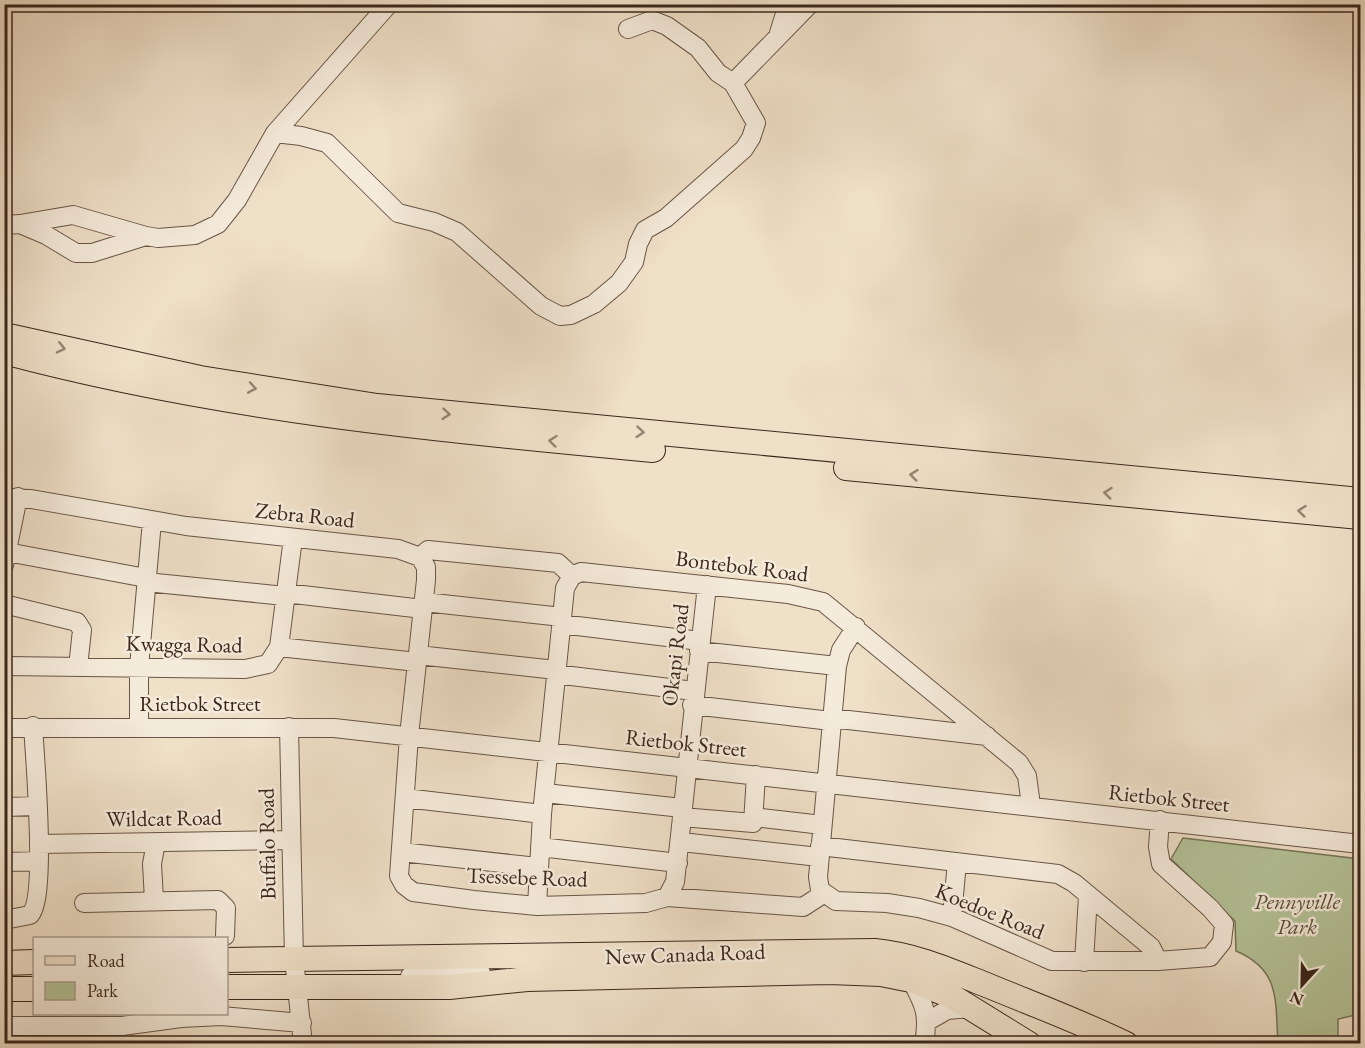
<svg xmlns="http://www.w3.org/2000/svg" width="1365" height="1048" font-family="'EB Garamond',serif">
<rect width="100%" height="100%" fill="#efe0c8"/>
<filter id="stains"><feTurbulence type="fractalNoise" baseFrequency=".00333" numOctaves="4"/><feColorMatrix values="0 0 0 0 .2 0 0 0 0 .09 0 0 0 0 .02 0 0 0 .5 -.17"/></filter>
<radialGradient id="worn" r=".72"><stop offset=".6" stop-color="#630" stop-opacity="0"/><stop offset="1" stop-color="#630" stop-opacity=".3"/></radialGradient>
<path fill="#b5c399" stroke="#78755a" stroke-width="1.5" d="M1183,838L1360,859V1014L1338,1019V1043H1278C1275,1001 1281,970 1236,951L1235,921L1171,859Z"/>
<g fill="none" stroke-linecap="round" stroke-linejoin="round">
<g stroke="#695547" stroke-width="20">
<path id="minor" d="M779,33L788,4
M733,83L810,4
M275,133L301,136L327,143L398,213L434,222L457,232L541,306L560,316L571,315L594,304L619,283L634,262L638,244L645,230L666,218L744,149L751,138L756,123L733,83L718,73L698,48L667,26L652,20L628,29
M20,224L73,215L146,236
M4,225L20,224L46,235L76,253H92L146,236L158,238L195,235L218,224L237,200L275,133L389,4
M4,498L31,499L186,526L398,549L420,557L426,567V580L409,736L399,876L404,885L413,892L474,900L537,906L646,903L667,897L675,882L707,585
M7,552L146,578
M420,557L428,550L558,563L572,576
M4,565L18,497
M146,582L285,596
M285,593L423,609
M424,602L562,617
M4,604L77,622L82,630L78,667
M561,624L700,641
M856,627L841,650L837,666L818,877L820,890L836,901L887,903L919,908L952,917L1052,961H1158L1210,957L1222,942L1224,924L1210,908L1161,864L1158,847L1160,820
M279,647L417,662
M699,651L837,666
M418,655L556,670
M4,666L245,669L268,664L279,647L293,538
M555,674L694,691
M692,705L831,721
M831,718L987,736
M139,727V667L152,521
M289,727L294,959L303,1044
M4,728H334L1360,844
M545,793L682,808
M405,798L542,814
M4,807L36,806
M682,817L753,823L756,775
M753,817L822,825
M681,842L819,857
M39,844L290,840
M820,846L1058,874L1074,883L1151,947L1158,961
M540,847L678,863
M401,852L538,867
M4,862L39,861
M667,897L803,907L823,894
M154,900L152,864L156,842
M84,903L218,900L226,908L225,936
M537,906L542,814L565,588L572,576L581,572L788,594L823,602L1019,763L1027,776L1031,805
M952,917L957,862
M4,920L30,915C47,898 35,758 33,726
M1084,962L1088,896
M410,976L481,973
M911,980C925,1005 929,1015 924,1044
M928,1021L947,1010L971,1008
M4,1026H122L181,1018L221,1016L302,1023"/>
</g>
<g stroke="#3c271c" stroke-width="26">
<path id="major" d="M4,335L200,378L377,406L1360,500
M4,352C217,409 435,430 653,450
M846,468L1360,517
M226,960L875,951C916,955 951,971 989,986C1035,1005 1081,1022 1126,1044
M4,963L34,962
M226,987H449L527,979L830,972L881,974L911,980L953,997L1029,1044
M4,989H34"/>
</g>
<use href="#minor" stroke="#f5ebdb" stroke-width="18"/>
<use href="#major" stroke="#efe0c8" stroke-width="24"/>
</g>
<defs><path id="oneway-chevron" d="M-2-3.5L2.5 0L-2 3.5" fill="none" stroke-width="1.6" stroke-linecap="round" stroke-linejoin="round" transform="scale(1.5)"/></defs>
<g stroke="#968472">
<use href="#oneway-chevron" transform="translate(61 348) rotate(13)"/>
<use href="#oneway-chevron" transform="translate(252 388) rotate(10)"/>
<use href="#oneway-chevron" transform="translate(446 414) rotate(5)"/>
<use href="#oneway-chevron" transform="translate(640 432) rotate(5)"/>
<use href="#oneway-chevron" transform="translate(553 441) rotate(-174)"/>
<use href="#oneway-chevron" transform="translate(914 475) rotate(-174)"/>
<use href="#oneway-chevron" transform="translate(1108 493) rotate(-174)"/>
<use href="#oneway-chevron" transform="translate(1302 511) rotate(-174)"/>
</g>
<g text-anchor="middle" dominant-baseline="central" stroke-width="5" stroke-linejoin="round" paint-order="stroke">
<g font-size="22" fill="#3c271c" stroke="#f5ebdb">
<text transform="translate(305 515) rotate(6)">Zebra Road</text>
<text transform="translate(742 566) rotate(7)">Bontebok Road</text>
<text transform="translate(184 644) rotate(1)">Kwagga Road</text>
<text transform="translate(675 655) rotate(-83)">Okapi Road</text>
<text x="200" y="703">Rietbok Street</text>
<text transform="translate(686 743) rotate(6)">Rietbok Street</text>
<text transform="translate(1169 798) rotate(6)">Rietbok Street</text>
<text transform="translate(164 818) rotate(-1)">Wildcat Road</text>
<text transform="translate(267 844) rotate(-91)">Buffalo Road</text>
<text transform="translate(527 877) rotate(2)">Tsessebe Road</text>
<text transform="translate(990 911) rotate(22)">Koedoe Road</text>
<text transform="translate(685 954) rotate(-2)">New Canada Road</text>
</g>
<g font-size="22" font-style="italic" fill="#5a4e3b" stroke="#f5ebdb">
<text x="1297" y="901">Pennyville<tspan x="1297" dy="25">Park</tspan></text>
</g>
</g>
<rect width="1365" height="1048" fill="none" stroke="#efe0c8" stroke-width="24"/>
<rect x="6" y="6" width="1353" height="1036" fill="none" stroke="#3c271c" stroke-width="3"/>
<rect x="12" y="12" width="1341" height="1024" fill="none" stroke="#3c271c" stroke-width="1.5"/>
<rect x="33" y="937" width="195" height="78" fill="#f5ebdb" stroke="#ab9d8f" stroke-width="1.5"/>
<rect x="45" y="956" width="30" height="9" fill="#efe0c8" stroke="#ab9d8f" stroke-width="1.5"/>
<text x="87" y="967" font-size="18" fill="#3c271c">Road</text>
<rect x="45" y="982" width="30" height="18" fill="#b5c399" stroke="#ab9d8f" stroke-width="1.5"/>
<text x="87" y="997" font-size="18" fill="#3c271c">Park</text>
<g transform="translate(1302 985) rotate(202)" stroke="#f5ebdb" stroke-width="4.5" paint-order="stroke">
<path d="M0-4.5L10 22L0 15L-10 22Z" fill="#3c271c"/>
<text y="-9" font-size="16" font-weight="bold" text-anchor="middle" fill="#3c271c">N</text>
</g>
<rect width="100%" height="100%" filter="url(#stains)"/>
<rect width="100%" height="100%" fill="url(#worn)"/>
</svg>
